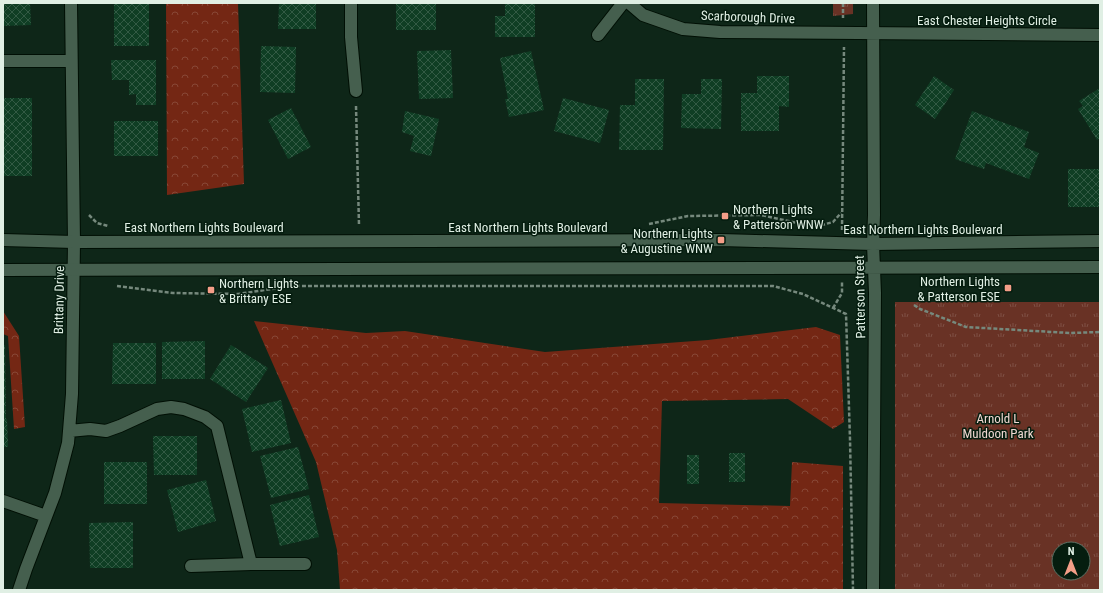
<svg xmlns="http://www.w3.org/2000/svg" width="1103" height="593" font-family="'Roboto Condensed',sans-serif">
<defs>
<pattern id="forest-crowns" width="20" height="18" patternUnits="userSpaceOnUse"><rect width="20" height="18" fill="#742714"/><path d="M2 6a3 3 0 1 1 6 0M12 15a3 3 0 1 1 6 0" fill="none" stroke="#884736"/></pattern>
<pattern id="park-tufts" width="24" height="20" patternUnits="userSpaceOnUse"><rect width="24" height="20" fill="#693225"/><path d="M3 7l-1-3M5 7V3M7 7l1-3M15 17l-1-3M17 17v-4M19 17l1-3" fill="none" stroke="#7e5044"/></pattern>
<pattern id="building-cross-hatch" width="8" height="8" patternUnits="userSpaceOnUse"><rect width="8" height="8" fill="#0f3e24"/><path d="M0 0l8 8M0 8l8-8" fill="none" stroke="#325a44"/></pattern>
</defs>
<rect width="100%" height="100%" fill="#0e2618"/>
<path fill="url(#forest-crowns)" d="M166,3H238L244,184L167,195Z
M3,311L19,336L25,427L14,429L8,336L3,334Z
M254,321L366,333L405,331L545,352L708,340L816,327L840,335L844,422L833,429L788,399L662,401L659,503L790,506L792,462L843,466V590H340L337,550L316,462Z"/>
<path fill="url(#park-tufts)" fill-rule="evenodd" d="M833,3H853V14L833,16Z
M895,302H1100V590H895ZM1059,549H1083V573H1059Z"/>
<path fill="url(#building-cross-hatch)" d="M3,3H30L31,25L3,26Z
M114,3H149V46H114Z
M279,3H316V29H278Z
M396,3H436V30H396Z
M505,3H535V37H495V16H505Z
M261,46L296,47L295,93L260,92Z
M451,50L453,98L419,99L417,51Z
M531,51L544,110L509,117L505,99H508L500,58Z
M111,60H156V105H136V94L129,95V80H112Z
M757,76H789V107L779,106V131H741V93H757Z
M934,76L954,90L935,119L915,105Z
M635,79H664L663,150H619L620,105H635Z
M701,79H722L721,129L681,128L682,94H701Z
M1100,88V138L1097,140L1078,109L1083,106L1079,101Z
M3,98H32V176H3Z
M563,98L609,110L600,143L554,131Z
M291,108L311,147L288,159L268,120Z
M405,111L439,119L431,156L410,151L414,136L402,132Z
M972,111L1029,132L1024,147L1039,153L1029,179L986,163L984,169L955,159Z
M114,121H158V156H114Z
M1068,169H1100V207H1068Z
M205,341V379H162V342Z
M113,343H156V384H112Z
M3,345H5L6,419H7L8,447H3Z
M231,345L268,368L246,402L210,379Z
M281,400L291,443L252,452L242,409Z
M153,436H197V475H154Z
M298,447L309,489L271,498L260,456Z
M729,453H745V482H729Z
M687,455H699V484H687Z
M104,462H147V504H104Z
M206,480L216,521L178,532L167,490Z
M309,495L319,537L280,546L270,505Z
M133,522V568H90L89,523Z"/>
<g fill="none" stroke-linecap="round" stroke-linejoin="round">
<g stroke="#000f04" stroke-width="14">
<path id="street" d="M351,3V37L356,91
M629,3L643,15L683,29L720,32L1100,35
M873,3L874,215L873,244
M598,35L623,3
M3,61H71
M69,431L90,429L106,431L120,426L157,409L171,407L184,409L205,417L217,426L251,564
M3,501L46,516
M191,566L251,564H305
M19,590L26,569L55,493L68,443L69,431L72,394L74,242L71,3"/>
</g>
<g stroke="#000f04" stroke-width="14">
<path id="secondary" d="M3,240L74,242L721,240L873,244L1100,241
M873,244L875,293L873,590
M3,270L1100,267"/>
</g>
<path stroke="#76897d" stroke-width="2.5" stroke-dasharray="4 2" stroke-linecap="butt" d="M843,3V18
M356,106L359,225
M89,215L97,223L108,226
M649,224L688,216L761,215L806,225H822L833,222L841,213
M842,230L844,47
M117,286L173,293L238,294L292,286H773L803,294L846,314L850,439L853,590
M914,305L920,309L966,327L1070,333L1100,332
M833,308L842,293V281"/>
<use href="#street" stroke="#455f4e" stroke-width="12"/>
<use href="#secondary" stroke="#455f4e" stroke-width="12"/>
</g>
<g fill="#f49e88" stroke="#051d0f" stroke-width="1.5">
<rect x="721" y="212" width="8" height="8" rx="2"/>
<rect x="717" y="236" width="8" height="8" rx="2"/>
<rect x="1004" y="284" width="8" height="8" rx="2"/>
<rect x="207" y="286" width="8" height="8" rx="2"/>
</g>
<g text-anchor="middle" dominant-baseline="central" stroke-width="3" stroke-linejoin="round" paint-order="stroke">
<g font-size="13" fill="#e0efe4" stroke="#051d0f">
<text transform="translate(748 17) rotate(2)">Scarborough Drive</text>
<text x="987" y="20">East Chester Heights Circle</text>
<text x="204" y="227">East Northern Lights Boulevard</text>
<text x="528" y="227">East Northern Lights Boulevard</text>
<text x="923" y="229">East Northern Lights Boulevard</text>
<text transform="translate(860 297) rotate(-91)">Patterson Street</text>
<text transform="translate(59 300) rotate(-89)">Brittany Drive</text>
</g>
<g font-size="13" fill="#e0efe4" stroke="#051d0f" text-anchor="start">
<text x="733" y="209">Northern Lights<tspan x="733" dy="15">&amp; Patterson WNW</tspan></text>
<text x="713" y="233" text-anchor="end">Northern Lights<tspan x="713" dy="15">&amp; Augustine WNW</tspan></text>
<text x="1000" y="281" text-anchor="end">Northern Lights<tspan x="1000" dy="15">&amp; Patterson ESE</tspan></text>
<text x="219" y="283">Northern Lights<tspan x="219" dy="15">&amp; Brittany ESE</tspan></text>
</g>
<g font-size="13" fill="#f1d8d2" stroke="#051d0f">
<text x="998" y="418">Arnold L<tspan x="998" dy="15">Muldoon Park</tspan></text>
</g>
</g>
<rect width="1103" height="593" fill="none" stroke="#e0efe4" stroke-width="8"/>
<g transform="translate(1071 561)"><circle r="19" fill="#051d0f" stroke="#5d7164"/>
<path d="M0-3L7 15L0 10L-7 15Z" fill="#f49e88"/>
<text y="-6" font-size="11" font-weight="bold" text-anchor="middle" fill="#e0efe4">N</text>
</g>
</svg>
